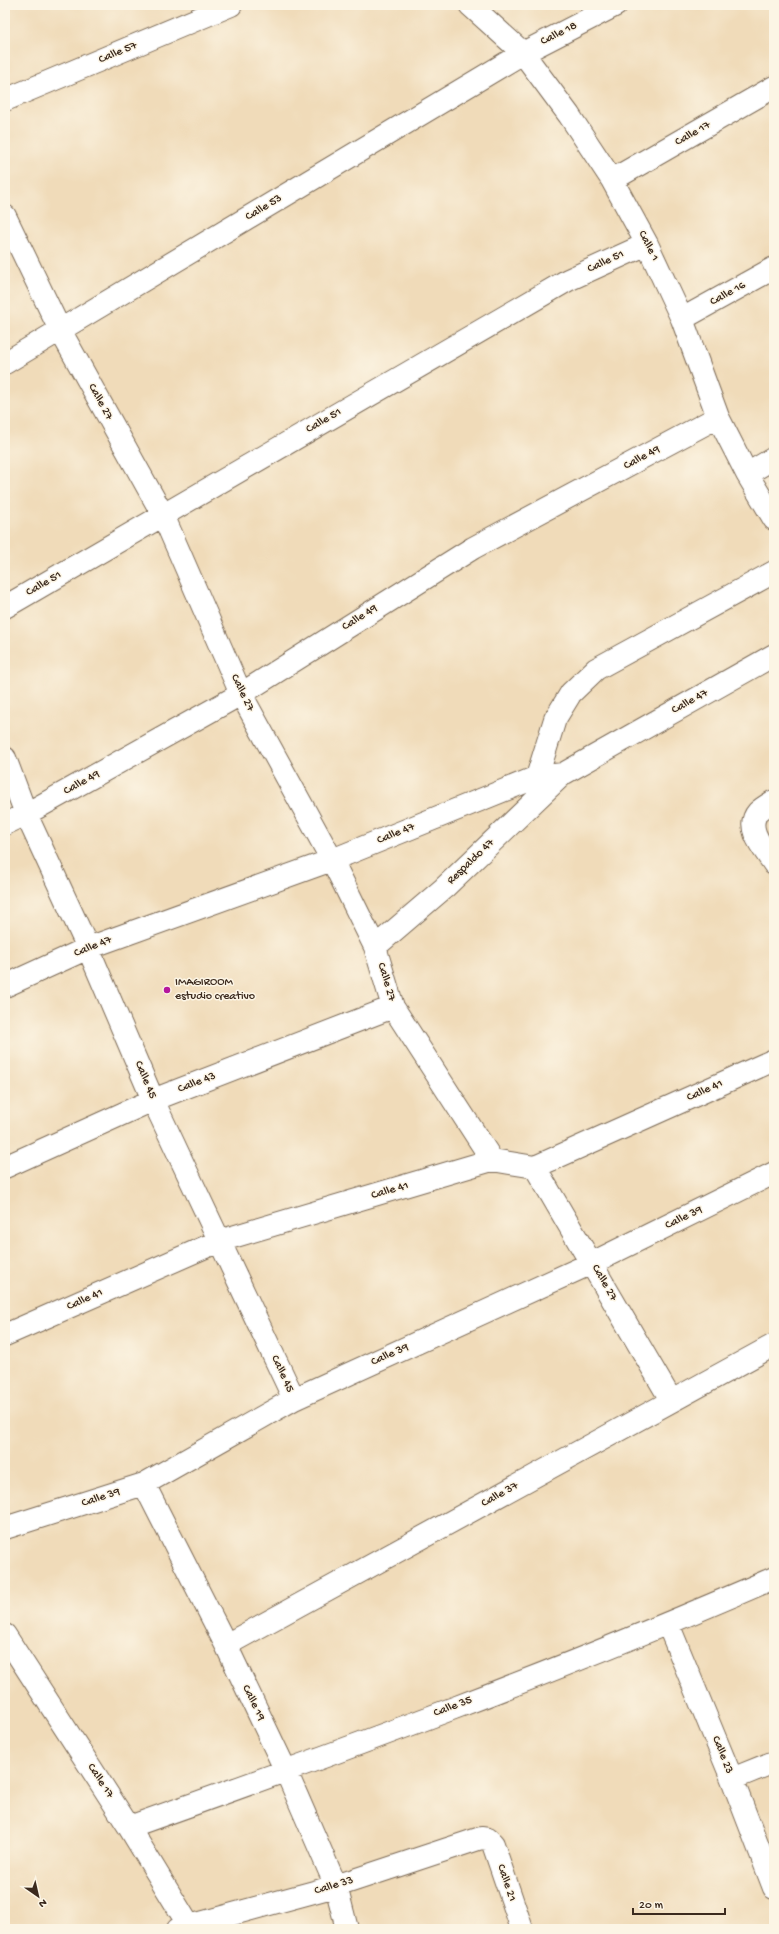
<svg xmlns="http://www.w3.org/2000/svg" width="779" height="1934" font-family="'Gochi Hand',sans-serif">
<rect width="100%" height="100%" fill="#fcf5e5"/>
<filter id="ink" filterUnits="userSpaceOnUse"><feTurbulence type="fractalNoise" baseFrequency=".025" numOctaves="2"/><feDisplacementMap in="SourceGraphic" scale="8" xChannelSelector="R" yChannelSelector="G"/><feConvolveMatrix kernelMatrix="1 2 1 2 8 2 1 2 1" color-interpolation-filters="sRGB"/></filter>
<filter id="wash" filterUnits="userSpaceOnUse"><feTurbulence type="fractalNoise" baseFrequency=".012" numOctaves="4" result="noise"/><feDisplacementMap in="SourceGraphic" scale="16" xChannelSelector="R" yChannelSelector="G"/><feGaussianBlur stdDeviation="0.9" result="paint"/><feColorMatrix in="noise" values="0 0 0 0 0 0 0 0 0 0 0 0 0 0 0 0 0 1.4 0 .05"/><feComposite in="paint" operator="in"/></filter>
<g filter="url(#wash)">
<rect width="100%" height="100%" fill="#f0dbb9"/>
</g>
<g filter="url(#ink)">
<g fill="none" stroke-linecap="round" stroke-linejoin="round">
<g stroke="#7a6854" stroke-width="24">
<path id="minor" d="M470,5L523,53L569,115L612,180L647,244L682,319L718,417L747,474L774,519
M5,100L231,5
M612,180L774,87
M5,216L60,330L163,515L241,694L332,860L375,947L393,1007L492,1160
M682,319L774,268
M5,363L523,53L616,5
M747,474L774,458
M5,607L568,280L647,244
M5,758L26,814L88,948L153,1100L294,1399
M537,777L555,719L571,693L596,669L774,572
M774,801C769,804 762,808 758,812C744,828 765,850 774,864
M5,824L26,814L241,694L473,548L718,417
M375,947L444,888L563,774
M5,986L88,948L332,860L537,777L563,774L774,655
M5,1167L153,1100L393,1007
M535,1167L671,1400
M5,1335L219,1241L492,1160L535,1167L774,1060
M144,1484L226,1645L286,1771L336,1886L347,1929
M5,1528L144,1484L294,1399L592,1263L774,1173
M668,1624L732,1779L774,1888
M5,1635L129,1827L191,1929
M226,1645L774,1345
M732,1779L774,1762
M129,1827C346,1750 563,1670 774,1578
M178,1929L336,1886L481,1838L488,1839L493,1844L522,1929"/>
</g>
<use href="#minor" stroke="#fff" stroke-width="22"/>
</g>
</g>
<circle fill="#b5179e" stroke="#fcf5e5" stroke-width="1.5" cx="167" cy="990" r="4"/>
<g text-anchor="middle" dominant-baseline="central" stroke-width="3" stroke-linejoin="round" paint-order="stroke">
<g font-size="12" fill="#3b2a1e" stroke="#fcf5e5">
<text transform="translate(559 34) rotate(-27)">Calle 18</text>
<text transform="translate(118 53) rotate(-23)">Calle 57</text>
<text transform="translate(693 134) rotate(-30)">Calle 17</text>
<text transform="translate(264 208) rotate(-31)">Calle 53</text>
<text transform="translate(648 246) rotate(63)">Calle 1</text>
<text transform="translate(606 262) rotate(-25)">Calle 51</text>
<text transform="translate(728 294) rotate(-29)">Calle 16</text>
<text transform="translate(100 402) rotate(61)">Calle 27</text>
<text transform="translate(324 421) rotate(-30)">Calle 51</text>
<text transform="translate(642 458) rotate(-28)">Calle 49</text>
<text transform="translate(44 584) rotate(-30)">Calle 51</text>
<text transform="translate(360 618) rotate(-32)">Calle 49</text>
<text transform="translate(242 693) rotate(64)">Calle 27</text>
<text transform="translate(690 702) rotate(-29)">Calle 47</text>
<text transform="translate(82 783) rotate(-29)">Calle 49</text>
<text transform="translate(396 834) rotate(-22)">Calle 47</text>
<text transform="translate(471 862) rotate(-44)">Respaldo 47</text>
<text transform="translate(93 947) rotate(-22)">Calle 47</text>
<text transform="translate(386 982) rotate(73)">Calle 27</text>
<text transform="translate(145 1080) rotate(67)">Calle 45</text>
<text transform="translate(197 1083) rotate(-21)">Calle 43</text>
<text transform="translate(705 1091) rotate(-24)">Calle 41</text>
<text transform="translate(390 1191) rotate(-16)">Calle 41</text>
<text transform="translate(684 1218) rotate(-26)">Calle 39</text>
<text transform="translate(604 1283) rotate(60)">Calle 27</text>
<text transform="translate(85 1300) rotate(-24)">Calle 41</text>
<text transform="translate(390 1355) rotate(-24)">Calle 39</text>
<text transform="translate(282 1374) rotate(65)">Calle 45</text>
<text transform="translate(500 1495) rotate(-29)">Calle 37</text>
<text transform="translate(101 1498) rotate(-18)">Calle 39</text>
<text transform="translate(253 1703) rotate(64)">Calle 19</text>
<text transform="translate(453 1707) rotate(-21)">Calle 35</text>
<text transform="translate(722 1755) rotate(68)">Calle 23</text>
<text transform="translate(100 1781) rotate(57)">Calle 17</text>
<text transform="translate(506 1883) rotate(71)">Calle 21</text>
<text transform="translate(334 1886) rotate(-17)">Calle 33</text>
</g>
<g font-size="12" fill="#3b2a1e" stroke="#fcf5e5" text-anchor="start">
<text x="175" y="983">IMAGIROOM<tspan x="175" dy="14">estudio creativo</tspan></text>
</g>
</g>
<rect width="779" height="1934" fill="none" stroke="#fcf5e5" stroke-width="20"/>
<g transform="translate(38 1896) rotate(146)" stroke="#fcf5e5" stroke-width="3" paint-order="stroke">
<path d="M0-3L7 15L0 10L-7 15Z" fill="#3b2a1e"/>
<text y="-6" font-size="11" font-weight="bold" text-anchor="middle" fill="#3b2a1e">N</text>
</g>
<path d="M633 1908v6h92v-6" fill="none" stroke="#3b2a1e" stroke-width="2"/>
<text x="639" y="1908" font-size="12" fill="#3b2a1e" stroke="#fcf5e5" stroke-width="3" paint-order="stroke">20 m</text>
</svg>
